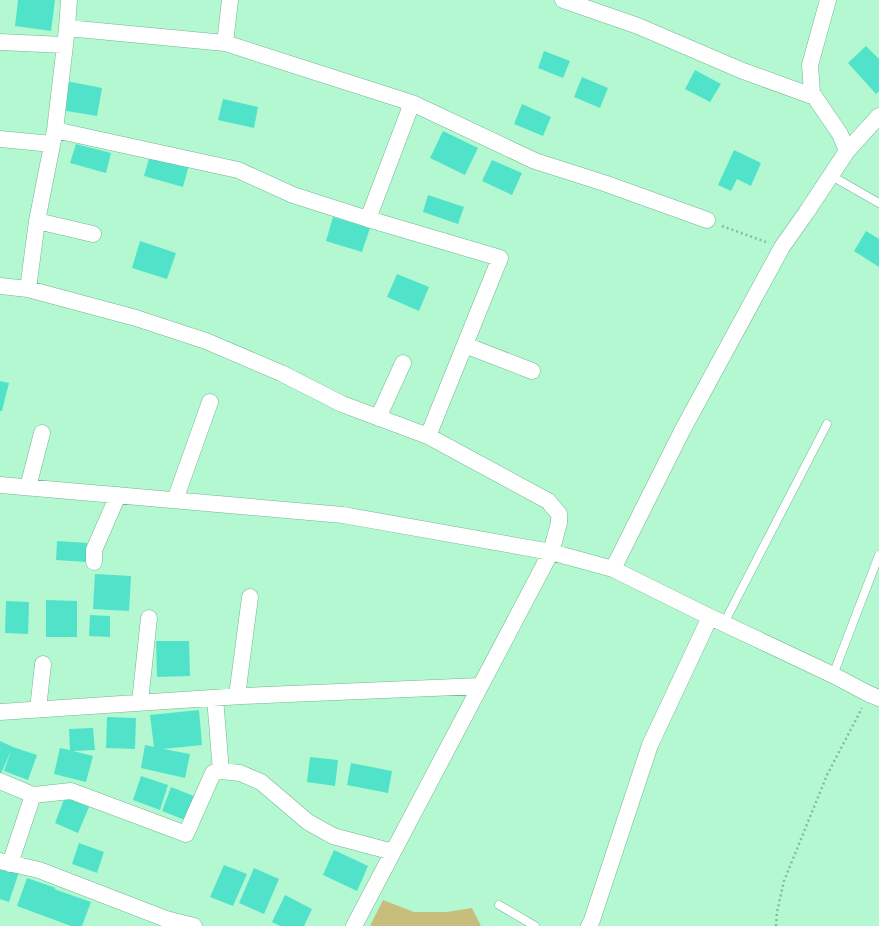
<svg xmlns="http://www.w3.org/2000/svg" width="879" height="926" font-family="'Open Sans',sans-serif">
<rect width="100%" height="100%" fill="#b3f8d1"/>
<path fill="#c8bd7c" d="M383,900L414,912H447L472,908L481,926H370Z"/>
<path fill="#51e3ca" d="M18,0H55L51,31L15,26Z
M866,46L879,59V91L876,94L848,63Z
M544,51L570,61L563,78L538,68Z
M695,70L721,84L710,102L685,89Z
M582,77L608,88L600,108L574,97Z
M66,81L102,88L97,116L61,110Z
M223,99L258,107L254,128L218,120Z
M522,104L551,117L543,136L514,124Z
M443,131L478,148L465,175L430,158Z
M76,144L111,153L106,173L70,163Z
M734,150L761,163L751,186L737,179L731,191L718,185Z
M150,155L189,165L183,187L144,176Z
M492,160L522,173L512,195L482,181Z
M428,195L464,207L458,224L423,212Z
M333,217L370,228L362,252L326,241Z
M866,231L879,239V267L854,251Z
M140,241L176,253L167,279L132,268Z
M397,274L429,287L419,311L387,297Z
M0,381L9,383L2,411H0Z
M57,541L87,543L86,562L56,560Z
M95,574L131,576L129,611L93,609Z
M46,600L77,601V637H46Z
M6,601L29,602L28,634L5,633Z
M90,615L110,616V637L89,636Z
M156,641H189L190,676L157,677Z
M199,710L202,745L163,749L190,754L185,778L141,768L145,745L154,747L150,715Z
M107,717L136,718L135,749L106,748Z
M93,728L95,750L73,751L93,756L86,782L54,774L60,748L70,750L69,729Z
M0,741L13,747L37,755L28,780L4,771L11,751L0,776Z
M310,757L338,760L335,786L307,782Z
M351,763L392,771L388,793L347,785Z
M141,776L168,785L160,810L133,800Z
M171,787L194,796L185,820L162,811Z
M65,797L89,807L78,833L55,823Z
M79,843L104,852L97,873L72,864Z
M334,850L368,866L357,891L323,875Z
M0,865L19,872L9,902L0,899Z
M224,865L247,874L233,906L210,897Z
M254,868L279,879L264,914L239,903Z
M27,878L56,888L54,889L91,902L82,926H71L17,906Z
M285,895L312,909L304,926H280L272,922Z"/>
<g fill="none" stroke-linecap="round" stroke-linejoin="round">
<g stroke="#73b691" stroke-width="9">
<path id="lane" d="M830,175L879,203
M724,623L827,424
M833,675L879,555
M499,905L535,926"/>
</g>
<g stroke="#73b691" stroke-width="17">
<path id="street" d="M563,0L638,26L743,71L815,97
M67,28L225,43L412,103L535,161L604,183L707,220
M0,42L64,45
M225,43L230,0
M55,130L238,170L293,195L368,219L500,258L428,436
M0,139L52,144
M847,151L879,116
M368,219L412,103
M37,221L93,234
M0,286L28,289L136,318L206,341L281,373L342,404L428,436L548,501L559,514V523L551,552L354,926
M28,289L37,221L55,130L67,28L69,0
M465,345L532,371
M378,418L403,363
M0,485L343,515L551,552L613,569L710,617L833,675L869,694L879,698
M28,487L42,433
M175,500L210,402
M94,562V550L118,495
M613,569L683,429L782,247L806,213L847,151L840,134L812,93L810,65L828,0
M237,696L250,597
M215,698L221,771
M140,702L149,618
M38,709L43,664
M0,712L242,696L480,686
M0,781L33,795L71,791L186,834L213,773L221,771L240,773L261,782L308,822L333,836L393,852
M0,861L39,870L166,919L194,926
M10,864L33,795
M589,926L592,920L650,745L710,617"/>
</g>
<path stroke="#85bc9d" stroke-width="2.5" stroke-dasharray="2 3" stroke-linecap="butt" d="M722,226L766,242
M776,926L777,912L784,881L827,775L862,708"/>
<use href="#lane" stroke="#fff" stroke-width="8"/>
<use href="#street" stroke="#fff" stroke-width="16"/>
</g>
</svg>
